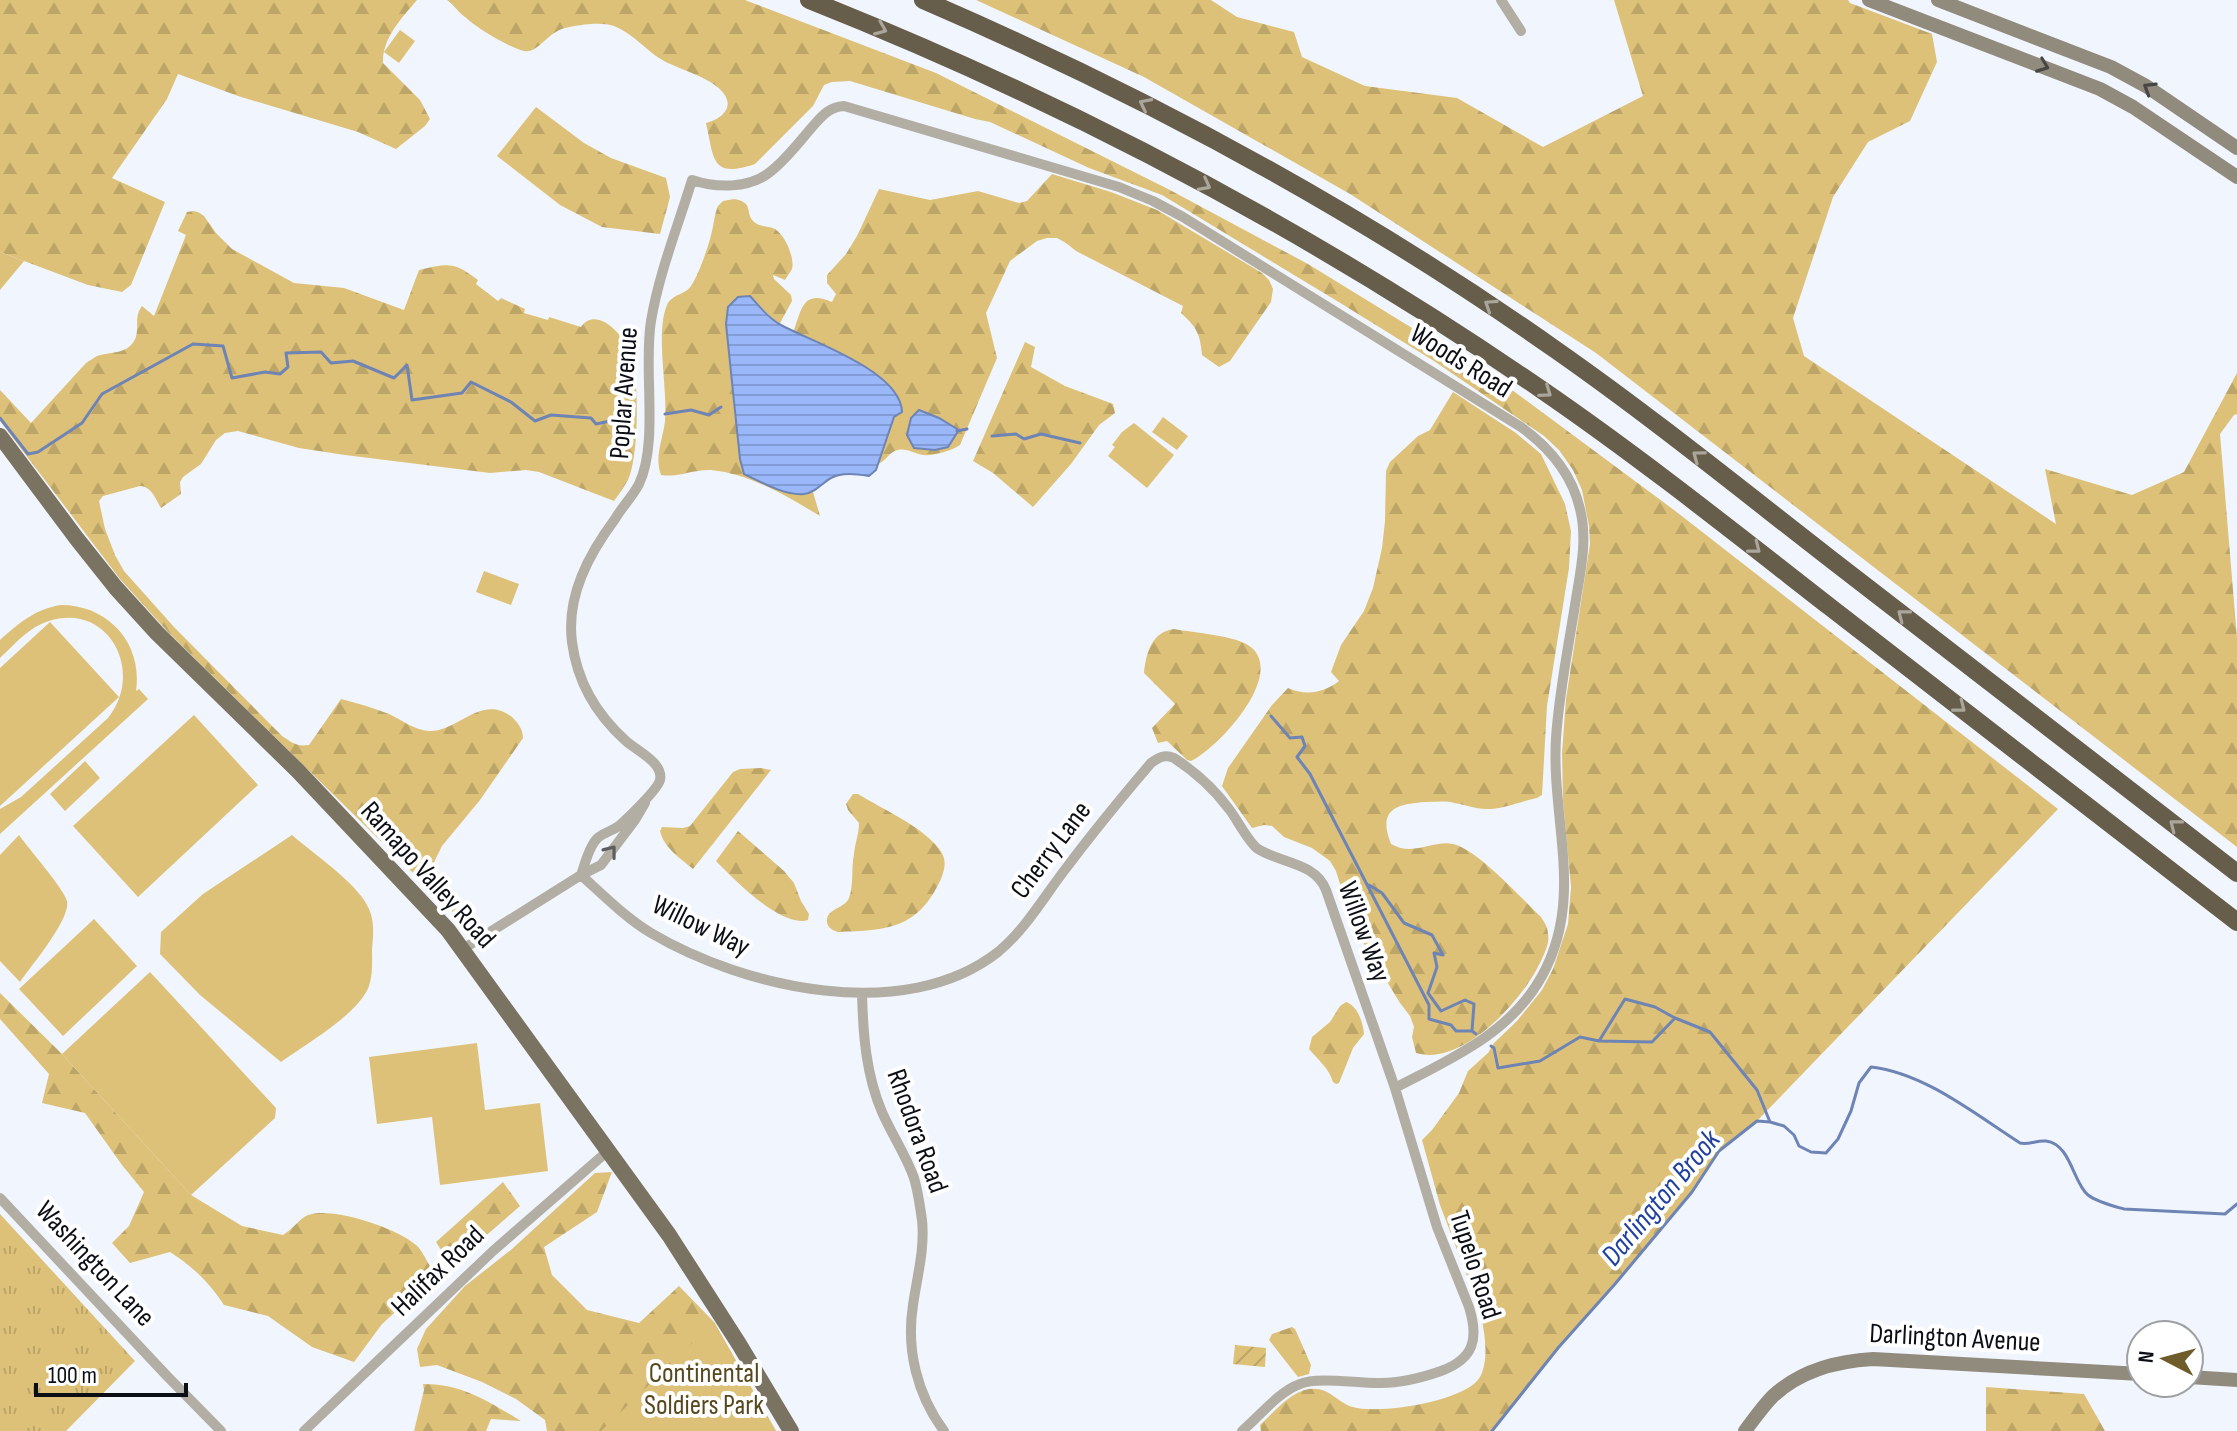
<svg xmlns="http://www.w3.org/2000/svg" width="2237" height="1431" font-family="'Sofia Sans Condensed',sans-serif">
<defs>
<pattern id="grass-tufts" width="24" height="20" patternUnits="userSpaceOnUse" patternTransform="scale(2)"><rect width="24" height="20" fill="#ddc178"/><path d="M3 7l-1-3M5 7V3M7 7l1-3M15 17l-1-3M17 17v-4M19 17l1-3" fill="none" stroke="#bca567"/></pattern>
<pattern id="forest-firs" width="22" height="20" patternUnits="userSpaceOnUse" patternTransform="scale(2)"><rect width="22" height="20" fill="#ddc178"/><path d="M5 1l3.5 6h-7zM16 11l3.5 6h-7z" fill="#bca567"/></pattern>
<pattern id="garden-furrows" width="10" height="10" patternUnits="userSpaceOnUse" patternTransform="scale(2)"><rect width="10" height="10" fill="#ddc178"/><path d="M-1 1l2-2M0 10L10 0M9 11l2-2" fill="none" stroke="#bca567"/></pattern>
<pattern id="water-rules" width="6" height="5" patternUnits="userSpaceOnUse" patternTransform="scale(2)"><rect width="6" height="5" fill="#99b7f9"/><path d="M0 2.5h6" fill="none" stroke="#829cd5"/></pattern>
</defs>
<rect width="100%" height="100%" fill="#f1f5fe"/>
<path fill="url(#grass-tufts)" d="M0,1214L135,1361L66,1431H0Z"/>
<path fill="url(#forest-firs)" d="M0,0H417C402,18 382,38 383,63L420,100L430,119L425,126L396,149L358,132L238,96L178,74L167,99L112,178L165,202L131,285L122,292L88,285L0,252Z
M447,0H745L936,73L1168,189L1308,264L1508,387L1674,510L2058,809L1757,1121L1719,1151L1692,1192L1615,1284L1557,1348L1492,1431H1261L1260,1425C1273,1413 1290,1392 1309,1389C1329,1386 1336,1402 1353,1407C1378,1415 1467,1401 1480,1377C1490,1358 1484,1330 1480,1310L1440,1205L1422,1140L1432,1130L1459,1093L1468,1071L1488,1053L1494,1043L1517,1021L1542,990L1553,969L1568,924L1571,887L1563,801L1562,753L1566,699L1590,544L1589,526L1582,490L1573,470L1559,450L1544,436L1434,361L1337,301L1162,195L1089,168L990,122L975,119L850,81L832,82L824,85L813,106L755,164C711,179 714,159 706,123C719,120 735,109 724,94C713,78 681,70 664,61C647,52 633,33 614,26C600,21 578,25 565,28C546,33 538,54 524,51C508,47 477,28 465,17C458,12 454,5 447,0Z
M976,0H1211L1237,17L1294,32L1302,57L1365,86L1457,98L1543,147L1643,96L1614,0H1848L1850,3L1932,34L1937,62L1910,121L1868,142L1833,197L1793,318L1804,356L2056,524L2045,469L2132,495L2184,472L2237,373V414L2234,415L2220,434L2237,638V847L1596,353L1350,194L1144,77Z
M536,107L584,143L611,158L666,178L670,197L660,234L602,227L560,205L497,156Z
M1052,174L1111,192L1157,210L1262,273L1269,280L1273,289L1271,302L1230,361L1219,367L1202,355C1200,333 1197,328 1181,313L1183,306L1076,251L1066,243L1057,238H1047L1037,241L1010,261L986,313L997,358L960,445C951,451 934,456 923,455C915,454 907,448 898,450C890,451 886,461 878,464L894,417L902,411L794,330C802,307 804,290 832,302L836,294L827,283V275L846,254L857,236L879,189L930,200L978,191L1019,203L1027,201Z
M734,199C757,203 742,215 757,224C763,227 770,226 775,229C785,235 795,258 792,269C790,273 787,276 785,280L773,275L774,279L791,295L792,301L779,325L750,296L728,307L726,324L740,459L744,474C765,484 790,498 813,492L820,516C786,496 751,474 711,470C694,469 677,478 661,475C654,457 663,439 665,421C668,389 655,333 667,305C672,294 685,295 691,286C698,276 708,248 711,235C714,225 714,215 718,206L723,201Z
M193,211L198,212L204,216L216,233L232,249L294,283L344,288L404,310L419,270C449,263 454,262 478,280L476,284L498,301L501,298L525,309L524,313L548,320L549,317L581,327C597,304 627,338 632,357C639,383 639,456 628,480C624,487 619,494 614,501L539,472L526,470L490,473L345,455L299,448L238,431L225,433L216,440L201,464L183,477L180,482L181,494L161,508C155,498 152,487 140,486L103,496L99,501L105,529L115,555L124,571L174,627L282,736C291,742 297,747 309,745L341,699C357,703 374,708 389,714C402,720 414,730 429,731C458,732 481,693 512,717C518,723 523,729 523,738L480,800L442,846L435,860L434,865L437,871L456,893L471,917L472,921L468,924L464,923L168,632L120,579L0,421V390L31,423L86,363C89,361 95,357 97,356C112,351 129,355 136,337C139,325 134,317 142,306L154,316L186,235L178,231L187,212Z
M1025,342L1035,347L1031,367L1065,386L1113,404L1115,413L1099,425L1071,464L1033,507L993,473L973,461Z
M1453,392L1516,433L1541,454L1565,504L1571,531L1569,568L1547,706L1542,795L1537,798C1521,801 1504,809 1487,809C1474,809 1463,804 1450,802C1441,801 1433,802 1425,802C1397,804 1377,809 1391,844C1414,857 1432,840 1453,844C1477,849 1522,899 1541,917C1544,922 1548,927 1548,934C1550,944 1544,954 1540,963C1522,1001 1462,1067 1416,1053L1412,1037L1414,1027L1410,1016L1400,1003L1353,926L1336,871L1330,861L1312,848L1284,837L1272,826L1264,825L1252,828L1222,786L1228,768L1272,705L1288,688C1306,696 1323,693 1339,681L1331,672L1341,645L1364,611L1373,588L1382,548L1385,521L1386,471L1390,462L1418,436L1430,430Z
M1174,629C1193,633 1238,635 1252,648C1284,677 1218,748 1191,761L1187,760L1167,741L1158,743L1152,728L1175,704L1144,673C1146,654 1151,632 1174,629Z
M761,768L771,770L693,869C680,858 664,848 660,831L662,827L683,828L690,826L733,772L740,769Z
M853,794H858C884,810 922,826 940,850C947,860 945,868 941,879C918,929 888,930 838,932C832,930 826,927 827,919C829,908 845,908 849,898C854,885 851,868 854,854C855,843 859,834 859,823L848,810L846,804Z
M738,831L784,871L794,883L801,901L809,914L808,920C780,928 734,879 716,861Z
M0,993L62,1054L191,1195L242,1226L283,1235C292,1230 299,1219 308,1215C332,1206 397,1228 416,1245C422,1250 426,1260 430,1266L423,1287L382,1324L354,1362L312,1347L268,1316L224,1305C209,1282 192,1266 170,1252L130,1263L112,1243L129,1226L144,1192L122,1165L85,1113L42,1103L49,1074L0,1019Z
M1346,1002C1358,1006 1363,1023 1364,1034L1353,1048L1339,1083L1336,1084L1333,1082C1329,1068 1318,1060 1309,1049L1312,1037L1330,1022L1340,1006Z
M612,1172L597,1212L544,1247L552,1275L587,1310L639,1323L679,1286L714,1322L776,1431H547L545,1420L516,1399L482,1382L437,1365L420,1367L417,1349L426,1329L465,1286L512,1249L595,1173Z
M503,1182L520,1206L451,1266L436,1242Z
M1292,1327L1295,1329L1311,1365L1309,1374L1298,1377L1269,1340L1272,1334Z
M423,1384C462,1384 488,1401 521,1421L491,1419L486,1431H414L424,1390Z
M1986,1387L2084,1394L2105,1431H1986Z"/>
<path fill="#ddc178" d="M400,30L415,41L399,63L384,52Z
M0,252L24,261L0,290Z
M1163,417L1188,436L1177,450L1152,432Z
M1134,423L1174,455L1147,488L1108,456L1115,447L1112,445L1122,432Z
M484,571L519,584L511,605L476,592Z
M61,605C108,605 143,643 136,691L139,689L148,699L0,834V809L21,797L108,718C145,672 109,602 49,621C29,627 15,644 0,658V640C19,623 35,609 61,605Z
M50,622L119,697L0,806V668Z
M194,715L258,785L138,897L73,826Z
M85,761L100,778L65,811L50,794Z
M19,835C28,848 64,889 67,901C71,919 31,966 20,982L0,961V855Z
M292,835C313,853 345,875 361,896C375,914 374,928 372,949C372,961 373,974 369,986C359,1014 306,1044 281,1062L200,995L160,954L161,932L203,894Z
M94,919L137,966L63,1036L19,989Z
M150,972L276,1108L275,1118L191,1195L62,1054Z
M477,1043L485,1110L540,1103L548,1171L440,1185L432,1117L377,1124L369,1057Z
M714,1322L776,1431H601Z"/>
<path fill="url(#garden-furrows)" d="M1235,1345L1266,1348L1265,1367L1233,1364Z"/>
<path fill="url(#water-rules)" stroke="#6e84b5" stroke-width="2" d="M750,296C759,306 769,319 781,325C812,342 901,371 902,412L894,417L876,470L869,476C856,474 842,472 831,478C822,483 815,493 804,494C785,496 761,482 744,474L740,459L726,324L728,307L738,297Z
M919,410L939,418L957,429V433L948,447L935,450L914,448L907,435L911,418Z"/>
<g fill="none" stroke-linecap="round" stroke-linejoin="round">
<path stroke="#6e84b5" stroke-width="3" d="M665,414L691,410L709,415L721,407
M0,418L28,454L38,452L82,423L102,394L193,344L223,346L232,378L265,372L280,374L288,367L286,353L321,352L331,363L353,361L394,378L407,365L412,400L462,393L471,382L511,402L535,421L551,415L591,418L596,424L629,417
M957,431L967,429
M992,436L1016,434L1024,439L1041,434L1080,443
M1271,716L1290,738L1302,737L1305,746L1297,757L1310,774L1429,1005V1019L1451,1025L1456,1031H1472L1476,1034
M1369,885L1382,893L1404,923L1432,935L1443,955L1434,953L1437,967L1428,993L1441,1011L1465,1000L1474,1004L1472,1031
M1599,1041L1625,999L1655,1007L1675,1018
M1491,1046L1494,1048L1498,1068L1540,1061L1580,1037L1599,1041L1652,1042L1675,1018L1710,1032L1757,1090L1770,1122
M1492,1431L1558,1348L1615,1284L1692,1192L1719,1151L1757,1121L1770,1122L1784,1126L1794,1135L1799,1146L1811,1152L1826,1153L1838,1139L1851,1111L1859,1083L1871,1067C1925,1073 1976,1115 2020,1143C2029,1145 2037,1140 2046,1141C2071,1144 2073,1183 2088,1195C2097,1202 2113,1206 2124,1209L2225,1214L2237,1204"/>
<path stroke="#b2aea4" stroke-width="10" d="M1501,0L1521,31
M581,875C585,864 588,850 595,841C600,833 612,832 620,825C628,818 658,789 660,780C664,763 636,750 626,741C597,715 577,681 572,642C566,596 589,554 615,519C622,507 633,496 639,484C659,442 643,368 651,321C659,273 678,226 692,180C716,188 749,189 770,172C786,160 800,141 813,126C822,116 829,107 844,106L1119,187L1153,201L1183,217L1521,427C1550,448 1572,474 1580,509C1588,541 1580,573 1575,605C1568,649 1559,693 1556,738C1551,821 1585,898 1542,976C1510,1034 1450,1059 1395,1088
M581,875C603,895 626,918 651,933C744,988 905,1025 998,952C1026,929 1045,895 1067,867C1094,831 1122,797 1151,763C1159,757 1165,754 1174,758C1194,771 1215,790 1229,809C1237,819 1248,842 1258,849C1280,863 1315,862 1326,890L1395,1088L1437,1227L1469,1307C1479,1339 1474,1359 1441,1371C1421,1378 1402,1383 1381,1383C1360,1384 1318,1376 1300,1384C1278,1392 1260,1416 1242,1431
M463,949L581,875L601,865L635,820L645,803
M862,993C863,1034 866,1075 882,1112C892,1135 906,1155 914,1178C918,1191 920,1206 922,1220C925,1249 917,1277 913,1305C906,1349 917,1395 944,1431
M0,1198L167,1376L221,1431
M304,1431L493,1251L609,1150"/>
<path stroke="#918b7d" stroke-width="14" d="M1869,0L2100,89L2133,107L2237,177
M1938,0L2111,67L2146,86L2237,148
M2189,1377L2237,1380
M1745,1431C1754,1419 1763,1406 1773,1396C1800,1371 1837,1361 1873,1359L2141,1374"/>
<path stroke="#7a7362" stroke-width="16" d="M0,436L77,539L116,588L157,633L298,771L448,930L669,1235L739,1344L791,1431"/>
<path stroke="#665e4a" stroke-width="18" d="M809,0C1066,102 1314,233 1542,390C1641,458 1735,533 1830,607C1966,712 2101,817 2237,922
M923,0C1144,95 1359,211 1556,350C1649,415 1738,487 1828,557C1965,662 2101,768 2237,873"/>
</g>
<defs><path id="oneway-chevron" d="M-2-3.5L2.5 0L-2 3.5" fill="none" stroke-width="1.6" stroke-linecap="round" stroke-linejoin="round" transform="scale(2)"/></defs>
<g stroke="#aba69b">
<use href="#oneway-chevron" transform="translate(881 29) rotate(23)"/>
<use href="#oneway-chevron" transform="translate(1145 104) rotate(-153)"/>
<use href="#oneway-chevron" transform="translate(1205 185) rotate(28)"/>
<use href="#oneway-chevron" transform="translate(1490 305) rotate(-147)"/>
<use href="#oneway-chevron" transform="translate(1546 392) rotate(35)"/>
<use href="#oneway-chevron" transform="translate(1698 456) rotate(-143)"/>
<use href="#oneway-chevron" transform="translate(1755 548) rotate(38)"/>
<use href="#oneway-chevron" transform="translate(1903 615) rotate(-142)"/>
<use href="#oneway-chevron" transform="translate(1960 707) rotate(38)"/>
<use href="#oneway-chevron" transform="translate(2175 825) rotate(-142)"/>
</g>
<g stroke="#474644">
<use href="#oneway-chevron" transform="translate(2043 66) rotate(21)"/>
<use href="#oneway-chevron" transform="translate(2149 88) rotate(-148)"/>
</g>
<use stroke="#5e5e5c" href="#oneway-chevron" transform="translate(611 851) rotate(-52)"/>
<g text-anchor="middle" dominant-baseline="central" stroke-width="8" stroke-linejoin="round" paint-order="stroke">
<g font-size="28" fill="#0b0e15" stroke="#fff">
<text transform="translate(1461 361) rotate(32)">Woods Road</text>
<text transform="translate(624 393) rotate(-86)">Poplar Avenue</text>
<text transform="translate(1051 850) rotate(-53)">Cherry Lane</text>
<text transform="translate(428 875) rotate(48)">Ramapo Valley Road</text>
<text transform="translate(701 926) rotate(26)">Willow Way</text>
<text transform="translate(1364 932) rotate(70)">Willow Way</text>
<text transform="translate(917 1131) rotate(70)">Rhodora Road</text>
<text transform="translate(95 1264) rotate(47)">Washington Lane</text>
<text transform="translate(1475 1265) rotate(72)">Tupelo Road</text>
<text transform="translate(438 1271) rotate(-44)">Halifax Road</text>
<text transform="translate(1955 1338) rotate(3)">Darlington Avenue</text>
</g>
<g font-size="28" fill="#56471d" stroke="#fff">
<text x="704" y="1373">Continental<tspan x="704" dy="32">Soldiers Park</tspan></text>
</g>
<g font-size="30" font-style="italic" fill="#20419d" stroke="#fff">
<text transform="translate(1661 1198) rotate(-50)">Darlington Brook</text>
</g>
</g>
<g transform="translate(2165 1359) rotate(276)"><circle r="38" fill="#ffffff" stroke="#9d9fa1" stroke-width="2"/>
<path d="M0-6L14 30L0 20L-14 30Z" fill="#6e5c2a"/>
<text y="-12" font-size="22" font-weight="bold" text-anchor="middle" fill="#0b0e15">N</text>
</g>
<path d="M36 1383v12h150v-12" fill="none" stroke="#0b0e15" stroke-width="4"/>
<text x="48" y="1383" font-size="24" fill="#0b0e15" stroke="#ffffff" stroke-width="6" paint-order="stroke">100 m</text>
</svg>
